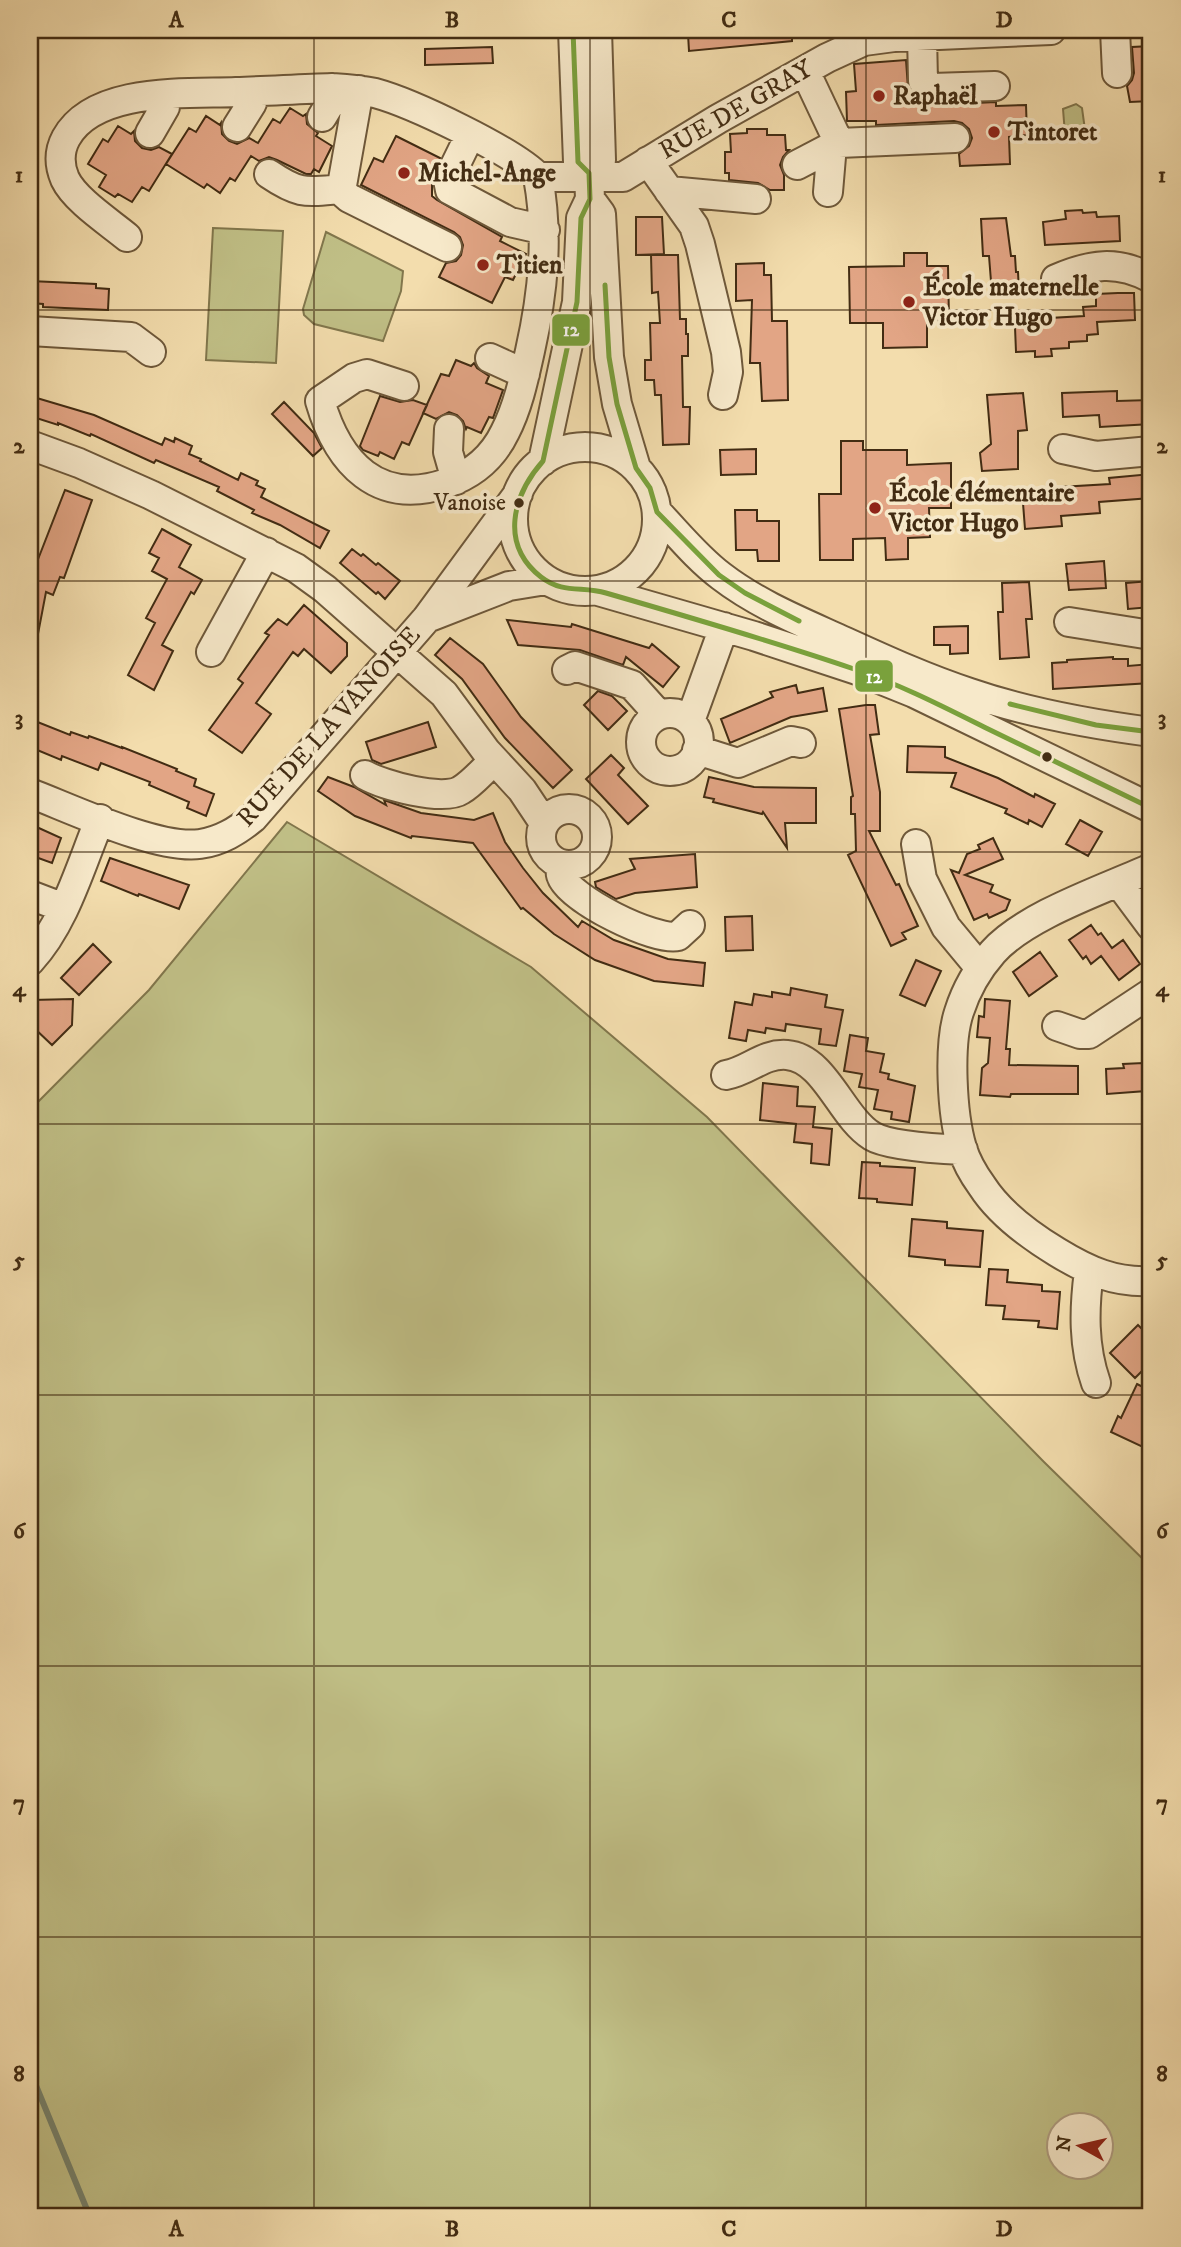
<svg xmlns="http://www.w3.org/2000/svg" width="1181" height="2247" font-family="'IM FELL DW Pica',serif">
<rect width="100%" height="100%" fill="#f3ddad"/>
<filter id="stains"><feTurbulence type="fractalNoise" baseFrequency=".00286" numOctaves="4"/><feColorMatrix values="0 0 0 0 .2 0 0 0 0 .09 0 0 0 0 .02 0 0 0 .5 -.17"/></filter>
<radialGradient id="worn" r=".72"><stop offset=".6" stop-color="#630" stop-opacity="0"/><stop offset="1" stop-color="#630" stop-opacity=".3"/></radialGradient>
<path fill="#c0bf86" stroke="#81764c" stroke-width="2" fill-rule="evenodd" d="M1076,104L1082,108L1085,130L1070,139L1065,134L1063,109Z
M213,228L283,231L276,363L206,360Z
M326,232L403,271L401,291L383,341L314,324L304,315L303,309Z
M287,822L531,967L707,1117L1044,1462L1151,1567V2217H30V1110L149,990ZM1100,2124V2166H1058V2124Z"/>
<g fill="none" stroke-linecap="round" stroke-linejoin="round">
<path stroke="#77826c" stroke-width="6" d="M30,2071L90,2217"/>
</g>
<path fill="#e2a585" stroke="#422c13" stroke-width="2" d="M736,30H792V41L689,51L688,34Z
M1151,46V101L1130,102L1127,86L1132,80L1134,73L1132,47Z
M492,47L493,63L425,65V49Z
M906,60L908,88L914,98L923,102L933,105L996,102V106L1026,105L1027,135L1009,137L1010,164L960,166L959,154L969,146L972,138L969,129L962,123L954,121L876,125V121H847L846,92L856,91L854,64Z
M290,108L303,116L306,114L307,124L318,133L316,136L332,146L319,172L314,169L311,174H306L277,160L269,157L259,161L251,156L235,181L230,178L220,193L207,184L204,188L166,164L189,128L196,132L206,116L220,125L221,123L222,134L229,141L237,144L249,138L258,143L273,119L280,123Z
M118,126L131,134L134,131L135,141L142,148L151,150L159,147L172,154L149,191L142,187L132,202L118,194L115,197L99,187L106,175L88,164L103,139L108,142Z
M747,129H767V135H785L786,150H789L783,157L780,165L784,175V190H770L758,183L729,180V173H725V152H731L730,134L747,133Z
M396,136L440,158L433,173L432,182V196L437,200L502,237L500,241L526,254L513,280L505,277L492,303L439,277L446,263L456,261L461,255L463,245L460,237L454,232L361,185L374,158L383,162Z
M1082,210L1083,213L1096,212L1097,217L1119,216L1120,241L1045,245L1043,222L1066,219L1065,211Z
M636,217H662L664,254L636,255Z
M1006,218L1011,256H1015L1016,272H1018L1019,293L992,294L989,256H983L981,219Z
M904,253H927V266H948L949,320L927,321V347L883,348V323H850L849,267L904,266Z
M651,255H678L680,319H686V334H688V356H682L683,407H690L689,444L663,445L661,395H655L654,380H645V360H651L650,323H660L658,292L652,293Z
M764,263V275H771L772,321H787L788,400L762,401L760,363H750L752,300L736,301V264Z
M30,281L96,284V288L109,289L108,310L43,307V304L30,303Z
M1118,293H1134L1135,320L1097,322L1098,334L1087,335V341L1069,342V348L1051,349L1052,356L1035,357V351L1016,352L1015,327L1051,324L1050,318L1084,316L1083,307L1096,306V294Z
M456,360L471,366L474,363L477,368L489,376L486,383L503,390L493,418L489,417L481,433L467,427L466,429L463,421L457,415L449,412L436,419L423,413L441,374L449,376Z
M1117,391V401L1151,400V424L1100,427L1099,415L1063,417L1062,393Z
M1023,393L1027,430L1018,431V469L982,471L980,453L991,444L987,395Z
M30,396L94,415L162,445L165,438L174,442L175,438L192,446L189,454L201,459L200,461L238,480L241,473L258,481L256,485L265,489L261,497L329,531L320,548L280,525L252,513L254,510L217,491L219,487L156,460L154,463L91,434L90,436L58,423V425L30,416Z
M380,396L400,402L413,400L427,405L409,445L402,442L394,459L380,452L378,456L363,450L360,446Z
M284,402L314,433L322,448L313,456L272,414Z
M841,441H863V450H907V465L951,463V508H929L930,537L908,538V559L886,560L885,538L853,539V560H820L819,494H841Z
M756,449V474L721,475L720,450Z
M1151,474V498L1099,502L1100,513L1061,516L1062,526L1025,529L1023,503L1061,498L1060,487L1110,484L1109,478Z
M65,490L92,500L64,578L60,577L53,595L46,592L38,634L30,633V565L35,567Z
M735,510H757V521H779V561H758L757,550H736Z
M162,529L191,545L179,567L202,580L194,594L191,592L162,645L173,651L154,690L128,675L155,623L146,618L167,579L152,571L159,558L149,553Z
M352,549L361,556L363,554L376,565L378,563L400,581L385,599L378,592L376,594L340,563Z
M1104,561L1106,588L1069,590L1066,564Z
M1151,581V607L1128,609L1126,583Z
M1029,582L1032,619H1026L1029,657L1000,659L998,612H1003L1002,583Z
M304,605L347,643V656L331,673L304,649L298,656L293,652L256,703L271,714L242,753L209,730L243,683L238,679L269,635L265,633L278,619L287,625Z
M507,620L571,627L572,624L649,648L652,644L679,667L663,687L626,657L623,665L580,650L518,645Z
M968,626V653L950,654V645H934V627Z
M450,638L483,664L521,717L572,770L553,788L505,738L462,679L435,655Z
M1113,657V659H1128V666L1151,664V683L1053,689L1052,663L1067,662V660Z
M796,685L798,693L823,688L827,711L791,717L730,743L721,719L773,697L770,692Z
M598,691L612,696L627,711L608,730L584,705Z
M866,705H875L879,734L870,735L880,792V831H869L896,885L899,884L918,926L902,933L906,939L891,946L848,855L856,851L855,814H851V797L853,796L839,709Z
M35,721L70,735L71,732L88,738L89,736L122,748V747L177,769L176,771L196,779L194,786L214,794L206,816L187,808L189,802L149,785L150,782L101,763L98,770L62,756L61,760L30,747V735Z
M428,722L436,747L381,764L372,760L366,742Z
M908,746L945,747V757L998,778L1034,797L1035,794L1055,804L1042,827L1029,820L1028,824L1005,813L1007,809L951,787L956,773L907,772Z
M611,755L624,768L618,775L648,806L628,824L586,779Z
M328,777L354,787L386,805L384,800L421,813L474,820L493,813L505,842L523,868L543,893L578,927L582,921L614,940L668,959L705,963L703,986L654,981L595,960L554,934L523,908L521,909L473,843L412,836L411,838L355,816L318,791Z
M709,777L754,787L816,788V823H785L787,848L763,812L762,814L713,802L714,799L704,797Z
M1080,820L1102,832L1088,856L1066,844Z
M30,824L61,838L52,863L30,855Z
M993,838L1003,859L965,875L993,885L990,892L1010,900L1006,910L989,918L987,914L974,920L951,870L959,873L967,854L980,849L978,845Z
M695,854L697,887L635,893L616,899L596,887L595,882L635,869L630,859Z
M110,858L189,885L179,909L139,894L138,896L101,881Z
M752,916L753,950L726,951L725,917Z
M1091,925L1098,935L1101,933L1112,948L1123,940L1140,964L1119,980L1101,956L1091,964L1086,956L1083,959L1069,940Z
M93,944L111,962L79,995L61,978Z
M1040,952L1057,976L1029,996L1013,972Z
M916,960L941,971L925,1006L900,995Z
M791,988L827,995L825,1007L843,1010L836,1046L819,1044L821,1029L786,1024L785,1031L766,1028L765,1033L748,1030L746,1041L729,1038L735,1002L752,1005L754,994L772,997V992L790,995Z
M73,999L72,1025L52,1045L32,1026V1000Z
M985,999L1010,1001L1006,1049H1010L1009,1065L1078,1066V1094H1011L1010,1097L980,1095L982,1068L988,1063L990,1038L977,1037L979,1016L984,1017Z
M850,1035L868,1038L866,1051L884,1054L880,1072L889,1074L888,1079L915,1086L909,1122L891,1119L892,1112L874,1109L878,1090L859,1087L862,1074L844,1071Z
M1143,1063L1146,1091L1107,1094L1106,1069L1124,1068L1123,1064Z
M763,1083L798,1087L797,1106L815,1107L813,1127L832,1129L829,1165L811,1163L812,1144L794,1142L796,1124L760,1120Z
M862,1162L880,1163V1166L915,1168L912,1205L877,1202V1199L859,1198Z
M912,1219L947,1222V1228L983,1231L980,1267L945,1265V1260L909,1256Z
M989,1269L1008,1270L1007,1282L1042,1285V1291L1060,1292L1057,1329L1038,1327L1039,1321L1003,1319L1005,1306L986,1305Z
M1138,1325L1151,1338V1362L1135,1378L1110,1353Z
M1137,1384L1151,1391V1434L1145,1448L1111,1432L1118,1416L1121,1418Z"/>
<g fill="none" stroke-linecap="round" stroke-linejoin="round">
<g stroke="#6e583a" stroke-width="32">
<path id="minor" d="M1115,30L1117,73
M922,35L923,81L932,88L995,86
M805,71L839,143
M359,90L341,191L349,198L447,247
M322,117L331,102L332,88
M237,127L252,103V92
M150,133L165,107V95
M470,135L448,180L450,190L510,222L545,230
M648,161L694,226L700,244L726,352L728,372L723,395
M797,165L839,143L955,138
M589,173L601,160L597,30
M269,174C300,195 306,192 341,189
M538,177H623L718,119L827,58L864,41L894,37L1051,30
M669,191L756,199
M828,192L832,145
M590,199L601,214L609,357L617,404L636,468
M127,237C109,222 75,200 65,179C59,165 59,151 66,138C94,87 186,94 236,92C268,91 300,89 332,88C347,89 361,90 375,93C412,103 513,151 538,177C549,236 543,293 530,351C524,378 518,407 505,432C493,457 473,474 447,483C378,507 338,463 320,401L354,378L367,374L404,386
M1056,279C1091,264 1116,260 1151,278
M30,331L131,337L151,352
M490,358L525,374
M449,429L448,452L456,480
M30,445L79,463L151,495L296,568L325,589L444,694L486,751L522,790L544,823
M513 519a72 72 0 1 1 144 0a72 72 0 1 1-144 0Z
M1063,449L1096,456L1151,451
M543,461L577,302L581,218L590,199L589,173L578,162L573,30
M657,512C678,534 697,558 721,576C756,603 797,620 837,638C881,658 924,678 970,693C1028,713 1090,724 1151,732
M598,591L754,636L857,670L914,693L1151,808
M427,618L509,586L546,580
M1069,622L1151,635
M211,652L266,552
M567,670L575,666L632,685L659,715
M641 742a29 29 0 1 1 58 0a29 29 0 1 1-58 0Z
M690,721L724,627
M697,750L738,763L791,741L801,743
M365,775C383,785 443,802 461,790C473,783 483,770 494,761
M30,793C72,809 158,850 200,844C221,841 237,831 253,818L427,618L518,494
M541 837a28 28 0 1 1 56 0a28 28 0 1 1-56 0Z
M916,844L922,879L946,927L980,968
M561,864C561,868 560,872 561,875C568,899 656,942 678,936L690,925
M1151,868C1105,889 1026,915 993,952C978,969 966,990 959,1012C948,1045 952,1115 962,1148C966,1161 974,1175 982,1186C1000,1214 1029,1235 1057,1252C1088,1271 1115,1283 1151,1281
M1119,883L1151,926
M30,895L64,908
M30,961C65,923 80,867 100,819
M1057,1026L1080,1034H1089L1151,993
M726,1075C749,1071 763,1053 787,1055C825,1058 841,1117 872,1136C888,1146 942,1149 963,1150
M1089,1271C1084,1309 1083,1346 1096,1383"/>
</g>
<use href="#minor" stroke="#f7e9ca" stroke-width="28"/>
<g stroke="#f7e9ca" stroke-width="10">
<path id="bus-1" d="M573,30L578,162L589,173L590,199L581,218L577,302L543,461C513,495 499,544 541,577C563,594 582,586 606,593C689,617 772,641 854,669C899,684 942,706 984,727C1040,754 1095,781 1151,808
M605,285L609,357L617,404L636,468L650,488L657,512L719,575L745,593L799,621
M1010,704L1096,725L1151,732"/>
</g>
<use href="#bus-1" stroke="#7aa13c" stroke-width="5"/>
</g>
<path fill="none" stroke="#422c13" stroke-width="2" stroke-opacity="0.55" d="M314,30V2217M590,30V2217M866,30V2217M30,310H1151M30,581H1151M30,852H1151M30,1124H1151M30,1395H1151M30,1666H1151M30,1937H1151"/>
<g fill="#8f2418" stroke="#f7e9ca" stroke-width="2.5">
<circle cx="879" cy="96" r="7"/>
<circle cx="994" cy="132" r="7"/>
<circle cx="404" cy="173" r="7"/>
<circle cx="483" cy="265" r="7"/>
<circle cx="909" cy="302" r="7"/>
<circle cx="875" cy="508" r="7"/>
</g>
<g fill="#422c13" stroke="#f7e9ca" stroke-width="2.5">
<circle cx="519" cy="503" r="6"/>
<circle cx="1047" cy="757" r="6"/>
</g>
<g text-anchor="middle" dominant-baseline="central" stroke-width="7" stroke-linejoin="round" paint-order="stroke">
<g font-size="24" fill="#422c13" stroke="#f7e9ca" text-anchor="end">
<text x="506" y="503">Vanoise</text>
</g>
<g font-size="26" font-weight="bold" fill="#422c13" stroke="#f7e9ca" text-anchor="start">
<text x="893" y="96">Raphaël</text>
<text x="1008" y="132">Tintoret</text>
<text x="418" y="173">Michel-Ange</text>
<text x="497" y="265">Titien</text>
<text x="923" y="287">École maternelle<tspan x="923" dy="30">Victor Hugo</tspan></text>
<text x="889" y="493">École élémentaire<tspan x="889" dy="30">Victor Hugo</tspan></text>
</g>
<g font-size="26" fill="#422c13" stroke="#f7e9ca">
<text transform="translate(736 110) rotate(-30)">RUE DE GRAY</text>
<text transform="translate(329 727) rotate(-48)">RUE DE LA VANOISE</text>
</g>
</g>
<g stroke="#f7e9ca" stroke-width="2.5">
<rect x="551" y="313" width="40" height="34" rx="7" fill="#7aa13c"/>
<rect x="854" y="659" width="40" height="34" rx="7" fill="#7aa13c"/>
</g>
<g font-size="19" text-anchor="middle" font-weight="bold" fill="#fff">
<text x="571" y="336">12</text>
<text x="874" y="683">12</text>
</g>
<rect width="1181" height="2247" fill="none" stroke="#f3ddad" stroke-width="77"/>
<g transform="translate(1080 2146) rotate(278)"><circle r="33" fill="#f7e9ca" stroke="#af9d81" stroke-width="2"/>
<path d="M0-5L12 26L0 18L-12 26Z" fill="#8f2418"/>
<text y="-10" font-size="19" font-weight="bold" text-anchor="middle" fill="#422c13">N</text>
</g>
<rect x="38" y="38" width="1104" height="2170" fill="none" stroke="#422c13" stroke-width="2.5"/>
<g font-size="23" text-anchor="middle" font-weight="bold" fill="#422c13">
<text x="176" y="27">A</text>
<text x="452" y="27">B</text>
<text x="729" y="27">C</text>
<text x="1004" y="27">D</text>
<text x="19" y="182">1</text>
<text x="1162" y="182">1</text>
<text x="19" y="453">2</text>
<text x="1162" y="453">2</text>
<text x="19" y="725">3</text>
<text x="1162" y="725">3</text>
<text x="19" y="996">4</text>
<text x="1162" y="996">4</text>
<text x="19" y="1267">5</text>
<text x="1162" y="1267">5</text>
<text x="19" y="1538">6</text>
<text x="1162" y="1538">6</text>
<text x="19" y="1810">7</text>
<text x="1162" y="1810">7</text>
<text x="19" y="2081">8</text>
<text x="1162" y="2081">8</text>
<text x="176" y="2236">A</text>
<text x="452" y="2236">B</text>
<text x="729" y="2236">C</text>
<text x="1004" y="2236">D</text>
</g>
<rect width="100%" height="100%" filter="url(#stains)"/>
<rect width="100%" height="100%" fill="url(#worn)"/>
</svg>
